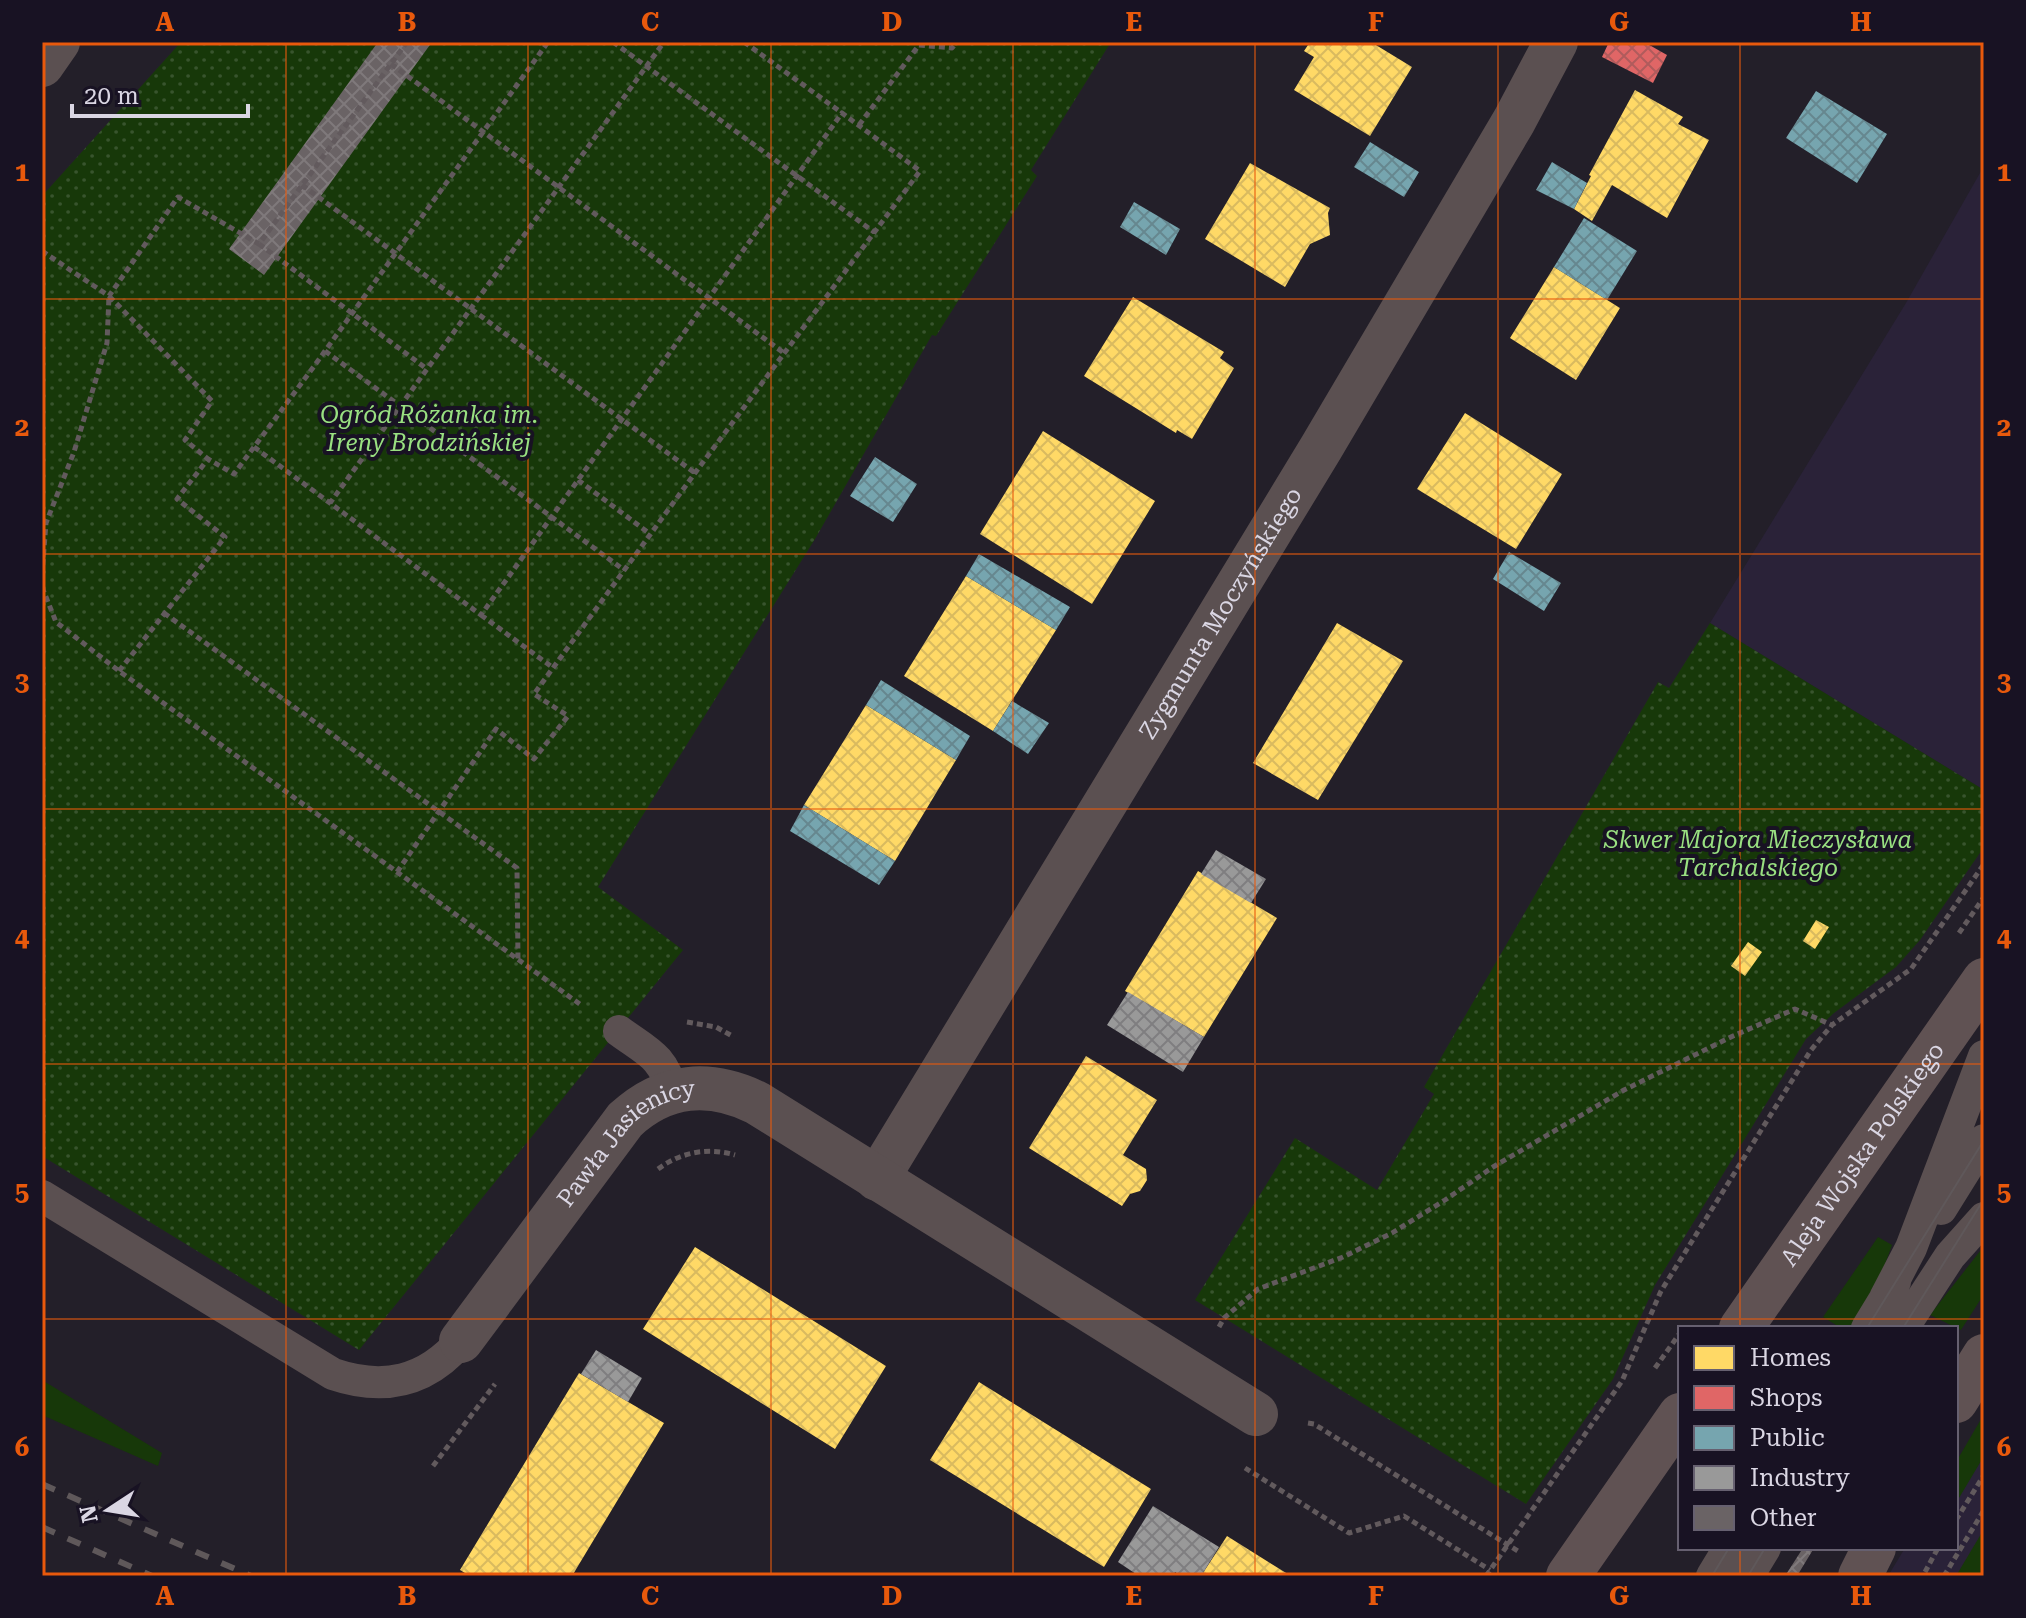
<svg xmlns="http://www.w3.org/2000/svg" width="2026" height="1618" font-family="'Roboto Serif',serif">
<defs>
<pattern id="park-dots" width="8" height="8" patternUnits="userSpaceOnUse" patternTransform="scale(2)"><rect width="8" height="8" fill="#173809"/><path d="M2 2h.1M6 6h.1" fill="none" stroke="#38542d" stroke-width="1.8" stroke-linecap="round"/></pattern>
<pattern id="homes-cross-hatch" width="8" height="8" patternUnits="userSpaceOnUse" patternTransform="scale(2)"><rect width="8" height="8" fill="#ffd966"/><path d="M0 0l8 8M0 8l8-8" fill="none" stroke="#d9ba5f"/></pattern>
<pattern id="shops-cross-hatch" width="8" height="8" patternUnits="userSpaceOnUse" patternTransform="scale(2)"><rect width="8" height="8" fill="#e06666"/><path d="M0 0l8 8M0 8l8-8" fill="none" stroke="#b05b5c"/></pattern>
<pattern id="public-cross-hatch" width="8" height="8" patternUnits="userSpaceOnUse" patternTransform="scale(2)"><rect width="8" height="8" fill="#76a5af"/><path d="M0 0l8 8M0 8l8-8" fill="none" stroke="#66878f"/></pattern>
<pattern id="industry-cross-hatch" width="8" height="8" patternUnits="userSpaceOnUse" patternTransform="scale(2)"><rect width="8" height="8" fill="#999"/><path d="M0 0l8 8M0 8l8-8" fill="none" stroke="#7f7e80"/></pattern>
<pattern id="building-cross-hatch" width="8" height="8" patternUnits="userSpaceOnUse" patternTransform="scale(2)"><rect width="8" height="8" fill="#6a6365"/><path d="M0 0l8 8M0 8l8-8" fill="none" stroke="#7f797b"/></pattern>
</defs>
<rect width="100%" height="100%" fill="#231f29"/>
<path fill="#2a2238" d="M1984,166V790L1710,623L1906,303Z
M1984,1415V1576H1888L1905,1548H1956V1463Z"/>
<path fill="#173809" d="M1878,1237L1892,1245L1884,1267L1852,1328H1841L1823,1317Z
M1984,1246V1294L1961,1330L1930,1315Z
M42,1380L162,1453L158,1466L42,1415Z
M1984,1414V1456L1956,1503V1462Z
M1984,1529V1576H1956Z"/>
<path fill="url(#park-dots)" d="M181,42H1111L1031,170L1037,176L936,336L932,335L815,539L598,887L683,950L359,1350L42,1156V196Z
M1710,623L1984,790V847L1920,940L1896,967L1834,1013L1806,1039L1655,1285L1613,1379L1526,1504L1195,1300L1295,1138L1377,1190L1434,1094L1424,1087L1658,682L1669,688Z"/>
<path fill="url(#homes-cross-hatch)" d="M1310,42H1371L1412,67L1370,136L1294,90L1314,57L1304,51Z
M1635,90L1683,117L1678,124L1709,140L1667,218L1612,185L1592,221L1574,209L1591,176L1589,175Z
M1250,163L1330,208L1328,213L1330,235L1310,244L1285,287L1205,239Z
M1554,267L1620,308L1576,380L1510,338Z
M1133,297L1224,352L1220,358L1234,368L1192,439L1177,430L1176,433L1084,376Z
M1465,413L1562,474L1516,549L1417,489Z
M1043,431L1155,501L1092,604L980,534Z
M966,576L1056,630L993,731L904,676Z
M1337,623L1403,661L1318,800L1253,763Z
M866,705L956,760L895,861L804,805Z
M1198,871L1277,918L1204,1037L1125,991Z
M1816,920L1829,927L1815,949L1803,941Z
M1748,942L1762,952L1745,976L1731,966Z
M1086,1056L1157,1100L1123,1155L1146,1169L1147,1180L1140,1191L1130,1194L1122,1206L1029,1148Z
M695,1247L886,1366L835,1449L643,1329Z
M579,1373L664,1423L572,1576H470L460,1570Z
M979,1382L1151,1489L1104,1567L930,1460Z
M1227,1536L1291,1576H1201Z"/>
<path fill="url(#shops-cross-hatch)" d="M1609,42H1644L1667,55L1653,83L1602,57Z"/>
<path fill="url(#public-cross-hatch)" d="M1816,91L1887,134L1857,183L1786,138Z
M1370,142L1419,172L1404,197L1354,167Z
M1552,162L1587,183L1574,209L1536,190Z
M1134,202L1180,229L1166,255L1120,227Z
M1584,218L1637,251L1607,300L1554,267Z
M875,457L917,484L893,522L850,496Z
M1509,552L1561,583L1544,611L1493,579Z
M979,554L1070,607L1056,630L966,576Z
M881,680L970,736L956,760L866,705Z
M1012,701L1049,723L1028,754L993,731Z
M804,805L895,861L879,885L790,831Z"/>
<path fill="url(#industry-cross-hatch)" d="M1216,850L1266,879L1251,903L1201,874Z
M1128,992L1204,1037L1183,1072L1107,1025Z
M596,1350L642,1378L628,1402L581,1374Z
M1153,1506L1219,1547L1201,1576H1181L1175,1572L1173,1576H1139L1118,1562Z"/>
<path fill="url(#building-cross-hatch)" d="M378,42H432L264,275L229,249Z
M1803,1548H1814L1797,1576H1785Z"/>
<g fill="none" stroke-linecap="round" stroke-linejoin="round">
<path stroke="#625a5d" stroke-width="5" stroke-dasharray="6 4" stroke-linecap="butt" d="M613,42L874,232
M744,42L842,113
M391,64L784,353
M859,125L919,45L952,48L957,42
M302,185L695,473
M259,244L427,369
M42,251L109,296L178,197L259,244L407,42
M325,351L624,570
M254,447L330,503
M578,480L650,534
M42,575L46,523L74,452L107,343L109,296L212,401L185,440L208,459
M42,587L56,622L119,671L581,1005
M164,613L517,868L518,960
M481,615L552,667
M119,671L225,537L177,499L208,459L234,474L312,369L548,42
M397,872L496,729L534,759L568,716L534,694L695,473L920,171L842,113L481,615L330,503L664,42
M1959,933L1984,897
M687,1022L716,1027L734,1037
M658,1169C681,1152 708,1147 735,1155
M1219,1327L1224,1318L1258,1289L1343,1257L1392,1233L1445,1200L1493,1167L1624,1090L1733,1036L1795,1009L1832,1025
M1655,1368L1680,1333
M1308,1423L1314,1424L1521,1553
M433,1466L495,1384
M1245,1468L1349,1533L1404,1516L1490,1570
M1956,1520L1984,1475
M1925,1572L1938,1548
M1486,1576L1622,1381L1661,1291L1811,1050L1832,1025L1911,969L1984,864
M1944,1576L1984,1510"/>
<path stroke="#5b5051" stroke-width="32" d="M619,1031C646,1051 664,1056 672,1092
M42,1196L333,1374C383,1391 426,1382 461,1341
M1941,1209L1984,1140
M1885,1298L1911,1248L1984,1056
M1867,1328L1895,1282
M1903,1328L1950,1256L1984,1218
M1712,1576L1729,1548
M1748,1576L1765,1548"/>
<g stroke="#5b5051" stroke-width="44">
<path d="M42,65L58,42"/>
<path id="s1" d="M877,1179L1321,448L1514,121L1556,42"/>
<path id="s2" d="M461,1341L625,1120C665,1083 710,1080 757,1103L1256,1414"/>
</g>
<g stroke="#605253" stroke-width="44">
<path id="s3" d="M1741,1328L1984,980"/>
<path d="M1956,1401L1984,1356"/>
<path d="M1568,1576L1680,1415"/>
<path d="M1860,1576L1874,1548"/>
</g>
<path stroke="#5f585a" stroke-width="2" d="M1867,1328L1984,1140
M1903,1328L1984,1199
M1712,1576L1729,1548
M1748,1576L1765,1548"/>
<path stroke="#5f585a" stroke-width="6" stroke-dasharray="14 14" stroke-linecap="butt" d="M42,1484L251,1576
M42,1527L152,1576"/>
</g>
<path fill="none" stroke="#e8590c" stroke-width="2" stroke-opacity="0.55" d="M286,42V1576M528,42V1576M771,42V1576M1013,42V1576M1255,42V1576M1498,42V1576M1740,42V1328M42,299H1984M42,554H1984M42,809H1984M42,1064H1984M42,1319H1984M1740,1548V1576"/>
<g text-anchor="middle" dominant-baseline="central" stroke-width="8" stroke-linejoin="round" paint-order="stroke">
<g font-size="24" font-style="italic" fill="#99e081" stroke="#181223">
<text x="429" y="415">Ogród Różanka im.<tspan x="429" dy="28">Ireny Brodzińskiej</tspan></text>
<text x="1758" y="840">Skwer Majora Mieczysława<tspan x="1758" dy="28">Tarchalskiego</tspan></text>
</g>
<g font-size="24" fill="#dad6e3" stroke="#181223">
<text stroke="none"><textPath href="#s1" startOffset="662">Zygmunta Moczyńskiego</textPath></text>
<text stroke="none"><textPath href="#s2" startOffset="262">Pawła Jasienicy</textPath></text>
<text stroke="none"><textPath href="#s3" startOffset="212">Aleja Wojska Polskiego</textPath></text>
</g>
</g>
<rect width="2026" height="1618" fill="none" stroke="#181223" stroke-width="88"/>
<rect x="1678" y="1326" width="280" height="224" fill="#181223" stroke="#666070" stroke-width="2"/>
<rect x="1694" y="1346" width="40" height="24" fill="#ffd966" stroke="#666070" stroke-width="2"/>
<text x="1750" y="1366" font-size="24" fill="#dad6e3">Homes</text>
<rect x="1694" y="1386" width="40" height="24" fill="#e06666" stroke="#666070" stroke-width="2"/>
<text x="1750" y="1406" font-size="24" fill="#dad6e3">Shops</text>
<rect x="1694" y="1426" width="40" height="24" fill="#76a5af" stroke="#666070" stroke-width="2"/>
<text x="1750" y="1446" font-size="24" fill="#dad6e3">Public</text>
<rect x="1694" y="1466" width="40" height="24" fill="#999999" stroke="#666070" stroke-width="2"/>
<text x="1750" y="1486" font-size="24" fill="#dad6e3">Industry</text>
<rect x="1694" y="1506" width="40" height="24" fill="#6a6365" stroke="#666070" stroke-width="2"/>
<text x="1750" y="1526" font-size="24" fill="#dad6e3">Other</text>
<g transform="translate(108 1510) rotate(258)" stroke="#181223" stroke-width="6" paint-order="stroke">
<path d="M0-6L14 30L0 20L-14 30Z" fill="#dad6e3"/>
<text y="-12" font-size="22" font-weight="bold" text-anchor="middle" fill="#dad6e3">N</text>
</g>
<path d="M72 104v12h176v-12" fill="none" stroke="#dad6e3" stroke-width="4"/>
<text x="84" y="104" font-size="24" fill="#dad6e3" stroke="#181223" stroke-width="6" paint-order="stroke">20 m</text>
<rect x="44" y="44" width="1938" height="1530" fill="none" stroke="#e8590c" stroke-width="3"/>
<g font-size="26" text-anchor="middle" font-weight="bold" fill="#e8590c">
<text x="165" y="31">A</text>
<text x="407" y="31">B</text>
<text x="650" y="31">C</text>
<text x="892" y="31">D</text>
<text x="1134" y="31">E</text>
<text x="1376" y="31">F</text>
<text x="1619" y="31">G</text>
<text x="1861" y="31">H</text>
<text x="22" y="181">1</text>
<text x="2004" y="181">1</text>
<text x="22" y="436">2</text>
<text x="2004" y="436">2</text>
<text x="22" y="691">3</text>
<text x="2004" y="691">3</text>
<text x="22" y="946">4</text>
<text x="2004" y="946">4</text>
<text x="22" y="1201">5</text>
<text x="2004" y="1201">5</text>
<text x="22" y="1456">6</text>
<text x="2004" y="1456">6</text>
<text x="165" y="1605">A</text>
<text x="407" y="1605">B</text>
<text x="650" y="1605">C</text>
<text x="892" y="1605">D</text>
<text x="1134" y="1605">E</text>
<text x="1376" y="1605">F</text>
<text x="1619" y="1605">G</text>
<text x="1861" y="1605">H</text>
</g>
</svg>
